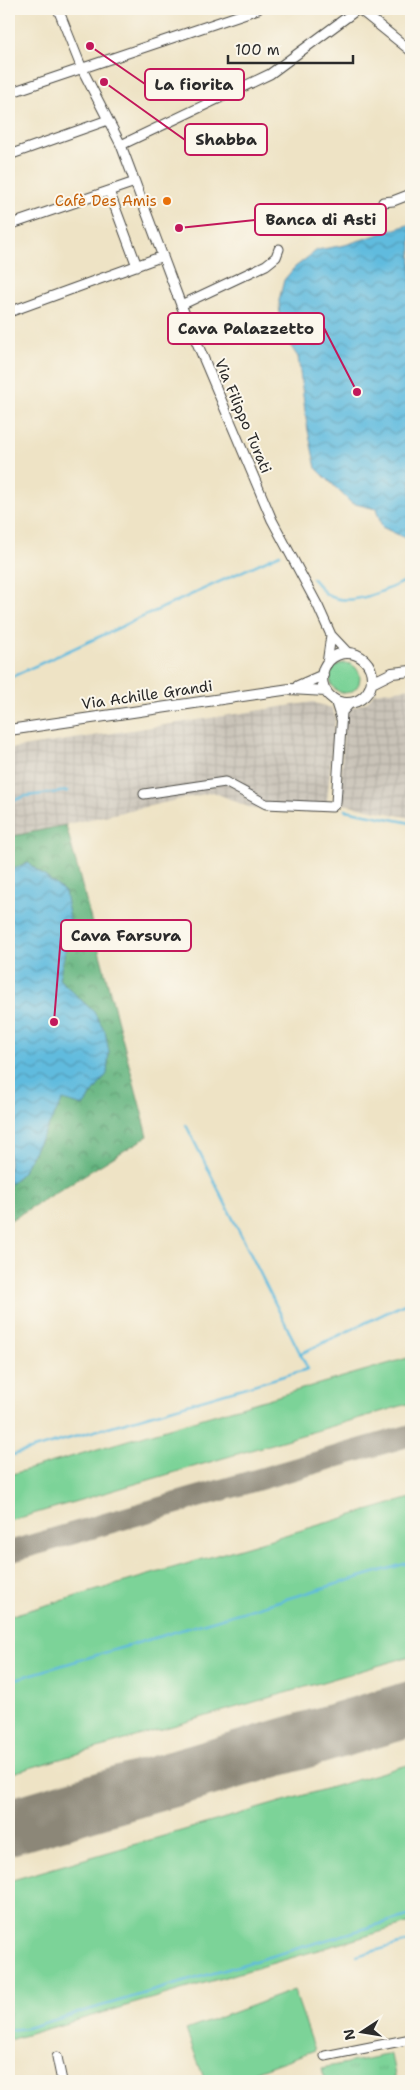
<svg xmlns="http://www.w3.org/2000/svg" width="420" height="2090" font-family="'Shantell Sans',sans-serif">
<defs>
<pattern id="industrial-grid" width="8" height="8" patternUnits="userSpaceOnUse" patternTransform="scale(1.25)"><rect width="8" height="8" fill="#c9c3b8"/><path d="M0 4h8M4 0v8" fill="none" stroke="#ada89e"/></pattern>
<pattern id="forest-crowns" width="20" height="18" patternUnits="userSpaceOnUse" patternTransform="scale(1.25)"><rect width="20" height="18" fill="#65b580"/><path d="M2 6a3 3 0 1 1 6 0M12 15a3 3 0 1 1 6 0" fill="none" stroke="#539369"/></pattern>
<pattern id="park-tufts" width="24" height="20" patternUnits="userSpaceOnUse" patternTransform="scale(1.25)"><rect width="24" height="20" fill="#7cd398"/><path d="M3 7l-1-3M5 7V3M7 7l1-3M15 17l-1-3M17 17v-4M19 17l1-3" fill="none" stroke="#6bb583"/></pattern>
<pattern id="water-waves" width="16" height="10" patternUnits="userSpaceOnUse" patternTransform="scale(1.25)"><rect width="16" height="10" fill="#61bbde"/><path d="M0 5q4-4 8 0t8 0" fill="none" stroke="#5098b4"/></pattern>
</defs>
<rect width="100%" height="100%" fill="#fbf7ec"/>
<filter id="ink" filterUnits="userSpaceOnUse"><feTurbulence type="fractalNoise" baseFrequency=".02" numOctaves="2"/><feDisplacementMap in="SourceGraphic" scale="10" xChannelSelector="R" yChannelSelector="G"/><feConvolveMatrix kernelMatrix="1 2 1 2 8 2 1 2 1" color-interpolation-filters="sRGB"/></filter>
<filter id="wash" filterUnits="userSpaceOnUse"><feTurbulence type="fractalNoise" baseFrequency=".0096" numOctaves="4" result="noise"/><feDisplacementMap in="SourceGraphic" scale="20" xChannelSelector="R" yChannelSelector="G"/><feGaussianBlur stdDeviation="1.12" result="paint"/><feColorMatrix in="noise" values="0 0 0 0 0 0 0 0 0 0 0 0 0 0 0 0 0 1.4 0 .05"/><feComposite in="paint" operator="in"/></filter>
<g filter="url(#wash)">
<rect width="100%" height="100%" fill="#eee3c5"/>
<path fill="url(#industrial-grid)" d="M411,688V818L344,804L340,800L344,717L351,708L367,702L374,693Z
M313,702L333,709L335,718L327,802L315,812L253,809L213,792L9,837V749Z"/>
<path fill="#7cd398" stroke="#547f62" d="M330 678a15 15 0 1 1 30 0a15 15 0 1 1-30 0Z
M411,1357V1403L9,1521V1475Z
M411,1498V1656L9,1774V1616Z
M411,1764V1923L9,2040V1881Z
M294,1990L315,2050L229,2081H205L186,2030Z"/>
<path fill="url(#forest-crowns)" stroke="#487056" d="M66,825L148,1136L9,1221V1185L22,1173L63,1099L94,1012L59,979L64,953L65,892L28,863L9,870V837Z"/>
<path fill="url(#park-tufts)" stroke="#547f62" d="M391,2054L396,2081H325L322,2068Z"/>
<path fill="url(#water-waves)" stroke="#467384" d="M411,224V540H409L382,527L376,509L351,503L316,468L307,426L298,357L286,339L280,323L279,300L284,280L294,268L317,250L345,245Z
M28,863L65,892L71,925L59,979L94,1012L105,1031L109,1052L107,1074L83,1106L63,1100L22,1173L9,1185V871Z"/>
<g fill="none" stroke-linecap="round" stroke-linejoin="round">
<path stroke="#61bbde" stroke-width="2.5" d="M312,578C317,583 321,589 325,593C348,611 388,588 411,579
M9,678L280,554
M9,802L26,796L68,791
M345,810L411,823
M300,1354L411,1301
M9,1456L308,1369L186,1125
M9,1681L411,1562
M356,1956L411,1941
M9,2030L27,2028L411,1915"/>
<path stroke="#8c8778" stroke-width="22" d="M9,1552L411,1435
M9,1833L52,1814"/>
<path stroke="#8c8778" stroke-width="56" d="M9,1827L411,1709"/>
</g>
</g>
<g filter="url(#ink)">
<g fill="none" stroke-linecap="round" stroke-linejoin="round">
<g stroke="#484742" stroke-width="11">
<path id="minor" d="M58,9L82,69L121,145L181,305L272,520L318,606L331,635L348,653
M359,9L411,51
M9,93L258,9
M121,145L270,74L358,9
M9,155L108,120
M109,191L137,266
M383,202L393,201L411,194
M9,225L135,182
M181,305L266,265L276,257L279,249
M9,312L163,256
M327,664L331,635
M335,700L341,719
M144,794L225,782L266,804L332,807L336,803L342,712L350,703
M325,2056L411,2039
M57,2057L62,2081"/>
</g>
<g stroke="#484742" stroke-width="12">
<path id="major" d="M322 678a25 25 0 1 1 50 0a25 25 0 1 1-50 0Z
M372,683L392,673L411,671
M298,686L323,675
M9,730L290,689L326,691"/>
</g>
<use href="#minor" stroke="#fff" stroke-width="9"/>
<use href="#major" stroke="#fff" stroke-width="10"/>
</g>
</g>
<circle fill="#e8710a" stroke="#fbf7ec" stroke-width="2" cx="167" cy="201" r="5"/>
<g text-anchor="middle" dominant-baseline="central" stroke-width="4" stroke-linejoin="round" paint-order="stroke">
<g font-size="15" fill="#c56008" stroke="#fbf7ec" text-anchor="end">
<text x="157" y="201">Cafè Des Amis</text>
</g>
<g font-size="15" fill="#2b2b2b" stroke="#fbf7ec">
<text transform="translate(243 416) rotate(67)">Via Filippo Turati</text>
<text transform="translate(147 695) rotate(-8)">Via Achille Grandi</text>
</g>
</g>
<path fill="none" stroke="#c2185b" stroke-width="2" d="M90 46L145 84M104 82L185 140M179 228L255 220M357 392L324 328M54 1022L61 935"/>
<g fill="#c2185b" stroke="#fbf7ec" stroke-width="2">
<circle cx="90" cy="46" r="5"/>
<circle cx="104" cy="82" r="5"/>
<circle cx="179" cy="228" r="5"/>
<circle cx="357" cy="392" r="5"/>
<circle cx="54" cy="1022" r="5"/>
</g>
<g fill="#fbf7ec" stroke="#c2185b" stroke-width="2">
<rect x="145" y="69" width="99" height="31" rx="5"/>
<rect x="185" y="124" width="82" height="31" rx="5"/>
<rect x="255" y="204" width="131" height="31" rx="5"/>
<rect x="168" y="313" width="156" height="31" rx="5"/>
<rect x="61" y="920" width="130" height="31" rx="5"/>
</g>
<g font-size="16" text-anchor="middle" font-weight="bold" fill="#2b2b2b">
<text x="194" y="90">La fiorita</text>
<text x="226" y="145">Shabba</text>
<text x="321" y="225">Banca di Asti</text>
<text x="246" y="334">Cava Palazzetto</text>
<text x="126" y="941">Cava Farsura</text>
</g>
<rect width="420" height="2090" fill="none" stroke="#fbf7ec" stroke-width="30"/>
<g transform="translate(362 2032) rotate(258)" stroke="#fbf7ec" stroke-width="4" paint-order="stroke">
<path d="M0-4L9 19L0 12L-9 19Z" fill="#2b2b2b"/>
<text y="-8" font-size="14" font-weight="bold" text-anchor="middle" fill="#2b2b2b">N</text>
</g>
<path d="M228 55v8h125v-8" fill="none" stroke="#2b2b2b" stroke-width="2.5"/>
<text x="235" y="55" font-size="15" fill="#2b2b2b" stroke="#fbf7ec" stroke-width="4" paint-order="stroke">100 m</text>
</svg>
